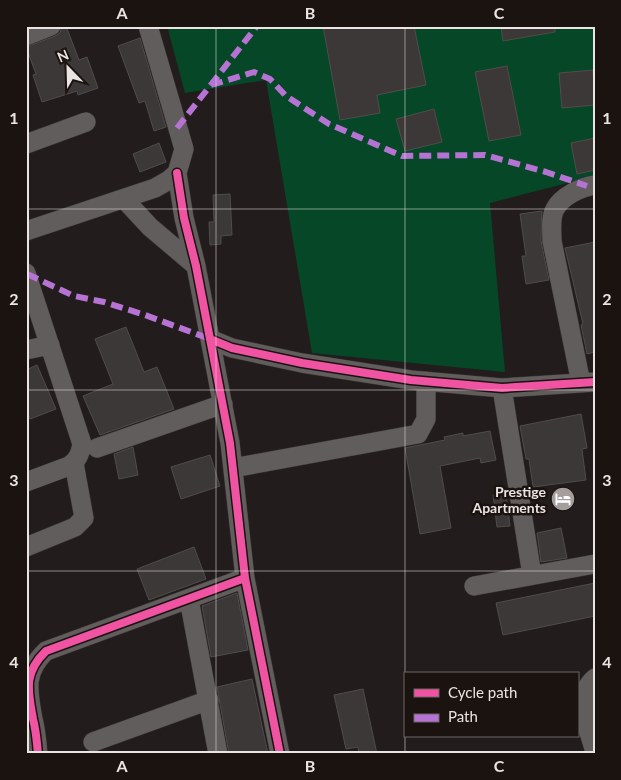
<svg xmlns="http://www.w3.org/2000/svg" width="621" height="780" font-family="Lato,sans-serif">
<rect width="100%" height="100%" fill="#221d1c"/>
<path fill="#054726" d="M167,26H595V176L490,203L505,372L312,353L266,80L185,93Z"/>
<path fill="#3c3837" stroke="#504c4b" d="M62,26H66L79,60L87,57L98,88L78,95L77,91L42,102L33,75L36,74L26,47L55,36L60,33Z
M323,26H414L426,85L377,95L380,113L340,120Z
M501,26H555V32L503,41Z
M140,38L166,127L154,131L145,101L139,103L118,46Z
M507,66L521,135L489,141L475,72Z
M593,70L595,105L562,108L559,73Z
M434,109L442,142L405,151L396,119Z
M595,138V170L577,174L571,143Z
M159,143L166,162L140,172L133,154Z
M230,194L232,235L221,236V244L210,245L209,222H214L213,195Z
M542,211L541,241L549,280L526,284L522,256H526L520,214Z
M595,242V352L587,354L581,325L583,324L565,248Z
M126,327L144,372L157,367L174,409L100,435L83,396L113,384L95,339Z
M37,365L56,409L30,419L26,410V370Z
M581,414L587,448L582,449L586,480L533,487L529,459H526L520,426Z
M490,431L496,460L481,463L480,458L440,466L451,528L420,534L405,448L445,440L444,437L463,433V436Z
M133,447L138,475L119,479L114,454Z
M210,455L220,486L181,499L171,467Z
M506,493L510,526L497,527L493,495Z
M561,528L567,558L541,562L537,533Z
M194,547L206,579L149,600L137,569Z
M595,583V616L503,635L496,603Z
M237,593L248,650L211,657L202,606Z
M252,679L268,754H229L217,687Z
M363,689L377,754H359L358,747L346,749L334,695Z"/>
<g fill="none" stroke-linecap="round" stroke-linejoin="round">
<g stroke="#3b3736" stroke-width="20">
<path id="minor" d="M26,36L51,26
M26,144L86,122
M177,173L184,218L196,266L230,443L245,578L280,754
M124,199L150,227L196,266
M26,231L155,188L169,180L177,173L184,149L148,26
M26,273L82,444C80,454 78,460 69,466L26,482
M210,339L232,348L302,363L411,380L502,388L595,382
M26,350L50,345
M581,383L552,241C552,231 550,218 555,209C562,196 581,187 595,185
M502,388L532,575
M97,448L223,404
M233,468L418,434L426,419V381
M26,547L75,527L84,518L74,463
M474,586L595,564
M189,599L218,754
M595,678C573,696 589,730 595,752
M93,742L209,700
M38,754C37,742 36,730 33,719C28,691 23,673 46,651L245,578"/>
</g>
<use href="#minor" stroke="#615d5c" stroke-width="19"/>
<path stroke="#b673d3" stroke-width="6" stroke-dasharray="12 6" stroke-linecap="butt" d="M211,85L254,72L270,79L286,96L329,124L402,156L485,155L546,172L587,186
M177,128L257,26
M27,274L74,296L104,302L145,315L210,339"/>
<g stroke="#1b1310" stroke-width="11">
<path id="cycleway" d="M177,173L184,218L196,266L230,443L245,578L280,754
M210,339L232,348L302,363L411,380L502,388L595,382
M38,754C37,742 36,730 33,719C28,691 23,673 46,651L245,578"/>
</g>
<use href="#cycleway" stroke="#f153a3" stroke-width="8"/>
</g>
<path fill="none" stroke="#eae4e2" stroke-width="1" stroke-opacity="0.55" d="M216,26V754M405,26V674M26,209H595M26,390H595M26,571H595M405,736V754"/>
<defs>
<g id="hotel-disc" transform="scale(1.25)"><circle r="9.5" fill="#a49e9d" stroke="#1b1310"/><path d="M-6-4.5h1.5V1H6V5H4.5V3h-9V5H-6ZM-4 0a1.8 1.8 0 1 1 3.6 0ZM.5 0V-2.5h3Q6-2.5 6 0Z" fill="#fff"/></g>
</defs>
<g fill-rule="evenodd">
<use href="#hotel-disc" x="563" y="499"/>
</g>
<g text-anchor="middle" dominant-baseline="central" stroke-width="5" stroke-linejoin="round" paint-order="stroke">
<g font-size="14" font-weight="bold" fill="#eae4e2" stroke="#1b1310" text-anchor="end">
<text x="546" y="491">Prestige<tspan x="546" dy="16">Apartments</tspan></text>
</g>
</g>
<rect width="621" height="780" fill="none" stroke="#1b1310" stroke-width="55"/>
<rect x="404" y="672" width="175" height="65" fill="#1b1310" stroke="#6e6764"/>
<rect x="414" y="689" width="25" height="8" fill="#f153a3" stroke="#6e6764"/>
<text x="448" y="698" font-size="15" fill="#eae4e2">Cycle path</text>
<rect x="414" y="714" width="25" height="8" fill="#b673d3" stroke="#6e6764"/>
<text x="448" y="722" font-size="15" fill="#eae4e2">Path</text>
<g transform="translate(68 68) rotate(337)" stroke="#1b1310" stroke-width="4" paint-order="stroke">
<path d="M0-4L9 19L0 12L-9 19Z" fill="#eae4e2"/>
<text y="-8" font-size="14" font-weight="bold" text-anchor="middle" fill="#eae4e2">N</text>
</g>
<rect x="28" y="28" width="566" height="724" fill="none" stroke="#eae4e2" stroke-width="2"/>
<g font-size="16" text-anchor="middle" font-weight="bold" fill="#eae4e2">
<text x="122" y="19">A</text>
<text x="310" y="19">B</text>
<text x="499" y="19">C</text>
<text x="14" y="124">1</text>
<text x="607" y="124">1</text>
<text x="14" y="305">2</text>
<text x="607" y="305">2</text>
<text x="14" y="486">3</text>
<text x="607" y="486">3</text>
<text x="14" y="668">4</text>
<text x="607" y="668">4</text>
<text x="122" y="772">A</text>
<text x="310" y="772">B</text>
<text x="499" y="772">C</text>
</g>
</svg>
